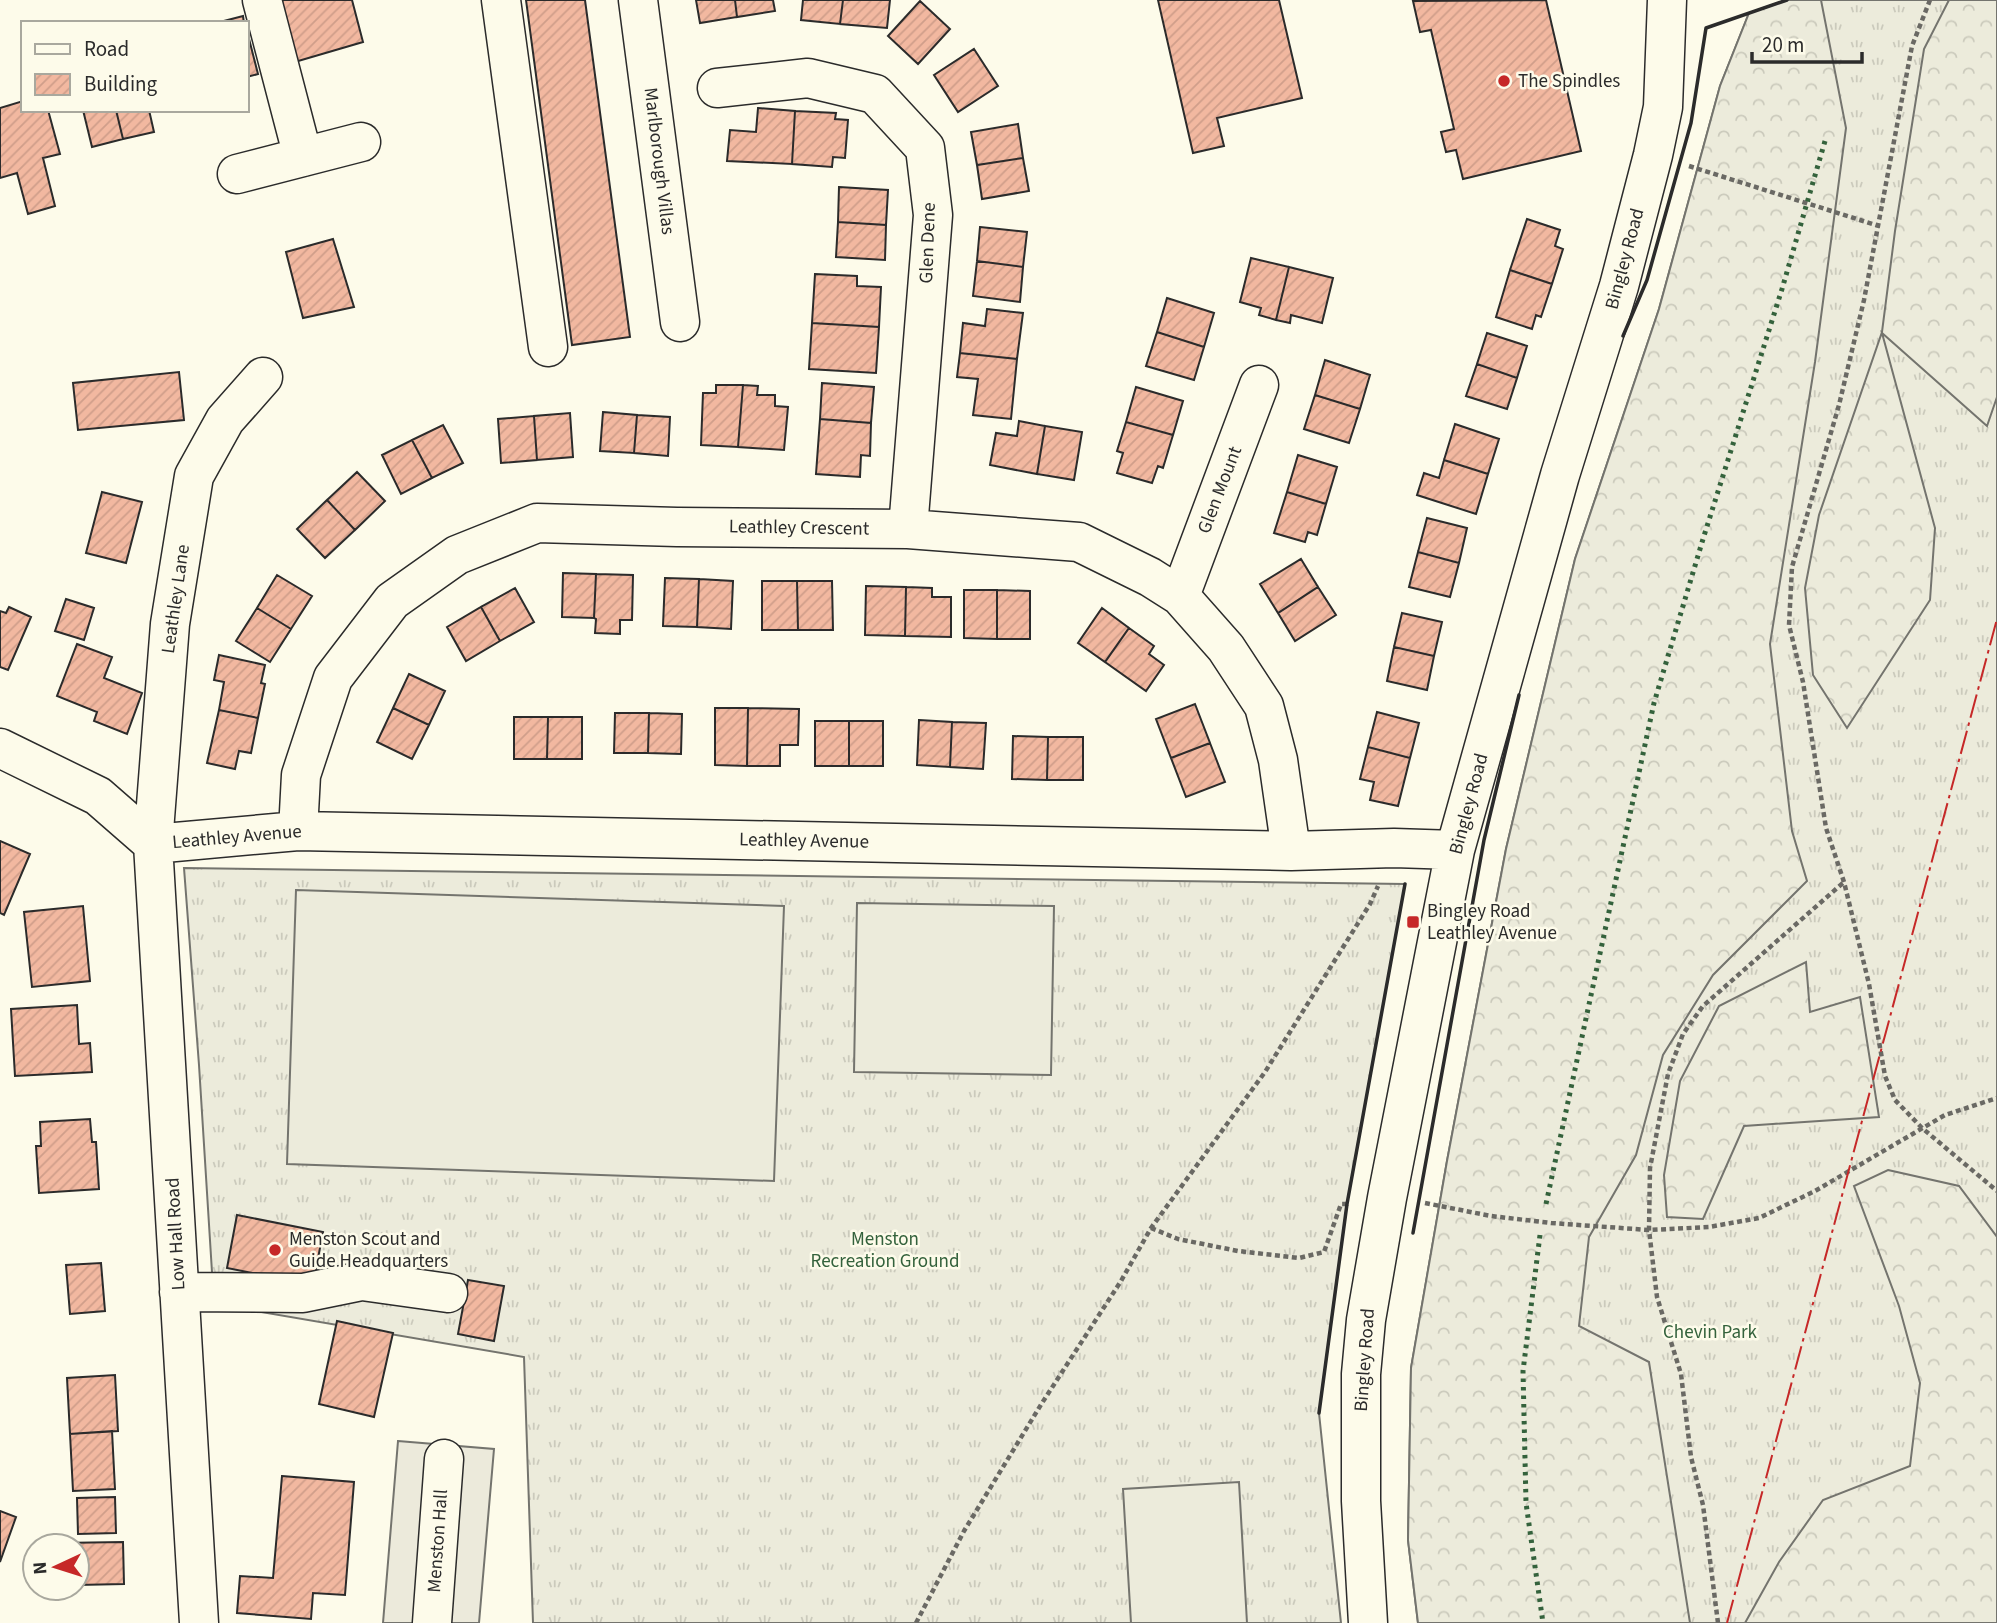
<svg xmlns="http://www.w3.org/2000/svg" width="1997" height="1623" font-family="'Source Sans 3',sans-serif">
<defs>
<pattern id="grass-tufts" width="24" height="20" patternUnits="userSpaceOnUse" patternTransform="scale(1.75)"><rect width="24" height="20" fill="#ecebdb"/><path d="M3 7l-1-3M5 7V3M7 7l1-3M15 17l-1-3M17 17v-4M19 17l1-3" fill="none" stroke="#cbcabc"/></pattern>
<pattern id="forest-crowns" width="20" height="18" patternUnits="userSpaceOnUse" patternTransform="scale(1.75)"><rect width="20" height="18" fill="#ecebdb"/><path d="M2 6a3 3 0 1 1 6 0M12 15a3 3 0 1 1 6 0" fill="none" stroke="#cbcabc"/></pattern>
<pattern id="building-hatch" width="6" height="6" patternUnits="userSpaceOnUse" patternTransform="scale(1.75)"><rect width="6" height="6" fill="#f2b8a0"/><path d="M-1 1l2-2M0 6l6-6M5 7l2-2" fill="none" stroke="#d09e8a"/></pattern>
</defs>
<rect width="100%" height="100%" fill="#fdfbea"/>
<path fill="url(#grass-tufts)" stroke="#74746e" stroke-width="2" d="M1787,0H1997V1623H1418L1408,1540L1411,1368L1447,1161L1506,849L1575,559L1659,309L1720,86L1749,13Z
M184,868L1405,884L1347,1204L1319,1413L1341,1623H533L524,1357L214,1304L199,1065Z"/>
<path fill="url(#forest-crowns)" stroke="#74746e" stroke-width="2" d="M1787,0H1821L1846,128L1815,362L1770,644L1792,831L1807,881L1713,975L1663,1055L1636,1155L1589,1237L1579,1326L1649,1362L1690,1623H1418L1408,1540L1411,1368L1447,1161L1506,849L1575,559L1659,309L1720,86L1749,13Z
M1949,0H1997V397L1987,426L1882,333L1935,528L1930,600L1847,728L1813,675L1805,588L1819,515L1882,332L1895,231L1924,49Z
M1806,962L1810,1012L1860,997L1879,1117L1744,1126L1703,1219L1667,1217L1664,1175L1680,1081L1719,1006Z
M1888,1170L1959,1186L1997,1237V1623H1745L1779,1562L1823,1500L1910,1466L1920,1383L1899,1306L1854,1186Z"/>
<path fill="#ecebdb" stroke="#74746e" stroke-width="2" d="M296,890L784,906L774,1181L287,1164Z
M857,903L1054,906L1051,1075L854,1072Z
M1239,1482L1247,1623H1131L1123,1489Z"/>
<path fill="#eceadb" stroke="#74746e" stroke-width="2" d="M398,1441L494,1449L479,1623H383Z"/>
<path fill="url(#building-hatch)" stroke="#2b2b2b" stroke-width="2" d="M284,0H352L363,42L288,64L272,3Z
M526,0H585L630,337L572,345Z
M696,0H735L737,17L700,23Z
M735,0H773L775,11L737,17Z
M803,0H843L840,24L801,20Z
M843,0H890L887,28L840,24Z
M1158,0H1279L1302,98L1217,118L1224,146L1193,153Z
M1546,0L1581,151L1463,179L1456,150L1446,152L1441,132L1454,129L1431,30L1420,32L1413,1Z
M920,1L950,29L918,64L888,36Z
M243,16L244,23H216Z
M247,31L258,74L247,77Z
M974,49L998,86L958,112L934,75Z
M23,101V110H48L60,154L43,158L55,206L28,214L17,173L0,178V108Z
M758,108L795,111L792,164L727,161L730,130L756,132Z
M83,110H116L123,139L92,147Z
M116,110H149L154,132L123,139Z
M795,111L836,113L835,119L848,120L845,158L833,157L832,167L792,164Z
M1018,124L1023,158L977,165L971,132Z
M1023,158L1029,191L982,199L977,165Z
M839,187L888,190L886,225L838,222Z
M1527,219L1560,230L1555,246L1563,249L1552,284L1510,270Z
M838,222L886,225L885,260L836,257Z
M980,227L1027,232L1023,267L977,261Z
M333,239L354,307L303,318L286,252Z
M1251,258L1289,267L1276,320L1259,315L1261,308L1240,302Z
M977,261L1023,267L1020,302L973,296Z
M1289,267L1333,278L1322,323L1291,315L1290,323L1276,320Z
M1510,270L1552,284L1541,317L1536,315L1532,329L1496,317Z
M815,274L857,276V286L881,287L879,327L812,323Z
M1167,298L1214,313L1204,347L1157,332Z
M987,309L1023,313L1017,359L960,353L963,323L985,326Z
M812,323L879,327L876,373L809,369Z
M1157,332L1204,347L1194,380L1146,366Z
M1487,333L1527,346L1517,378L1477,364Z
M960,353L1017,359L1011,419L973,415L978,379L957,377Z
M1325,360L1370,375L1360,409L1315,395Z
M1477,364L1517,378L1507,409L1466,396Z
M179,372L184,420L78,430L73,383Z
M822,383L874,387L871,423L820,419Z
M716,385H743L738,447L701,445L703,393H716Z
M743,385L758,386L757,395H775V406L788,407L784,450L738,447Z
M1136,387L1183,401L1173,435L1126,422Z
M1315,395L1360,409L1349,443L1304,429Z
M603,412L637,415L634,453L600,451Z
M570,413L573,457L537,460L534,416Z
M637,415L670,417L668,456L634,453Z
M534,416L537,460L501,463L498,419Z
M820,419L871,423L870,456L861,455L860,477L816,474Z
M1019,421L1045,426L1037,474L990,465L996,433L1017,436Z
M1126,422L1173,435L1163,468L1158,466L1152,483L1117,473L1123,453L1117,451Z
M1455,424L1499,439L1488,474L1444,460Z
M443,425L463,463L432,478L412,440Z
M1045,426L1082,432L1074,480L1037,474Z
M412,440L432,478L401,494L382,455Z
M1298,455L1337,467L1326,504L1287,492Z
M1444,460L1488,474L1476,514L1417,495L1424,473L1439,478Z
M357,472L385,501L355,530L327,500Z
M102,492L142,502L126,563L86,553Z
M1287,492L1326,504L1317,535L1308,532L1305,542L1274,533Z
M327,500L355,530L325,558L297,529Z
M1427,518L1467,528L1459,563L1418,552Z
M1418,552L1459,563L1450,597L1409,587Z
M1301,559L1318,587L1278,613L1260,584Z
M563,573L596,574L594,618L562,617Z
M596,574L633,575L632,620H620V634L595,633L596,619L594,618Z
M277,575L312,596L291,629L257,608Z
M665,578L699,579L697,627L663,626Z
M699,579L733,581L731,629L697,627Z
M762,581H797L798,630H762Z
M797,581H832L833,630H798Z
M866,586L906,587L905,636L865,635Z
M906,587L932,588V597H951V637L905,636Z
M1318,587L1336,615L1295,641L1278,613Z
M515,588L534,622L500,641L481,607Z
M964,590H997V639L964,638Z
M997,590L1030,591V639H997Z
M66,599L94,608L84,640L55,631Z
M9,607L31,617L8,670L0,667V611L6,613Z
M481,607L500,641L466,661L447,627Z
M257,608L291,629L270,662L236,641Z
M1102,608L1129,628L1105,662L1078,643Z
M1402,613L1442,622L1434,656L1394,647Z
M1129,628L1154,646L1149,654L1164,665L1146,691L1105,662Z
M77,644L112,657L104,678L142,693L127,734L94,721L97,712L57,696Z
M1394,647L1434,656L1427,690L1387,681Z
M219,655L265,665L261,683L265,684L258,718L219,710L224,682L214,680Z
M409,674L445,691L429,725L393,708Z
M1195,704L1210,743L1171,758L1156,719Z
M393,708L429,725L412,759L377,742Z
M715,708H748L747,766L715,765Z
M748,708L799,709L798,745H780V766H747Z
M219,710L258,718L251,753L239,751L235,769L207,763Z
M1377,712L1419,723L1410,758L1368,747Z
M615,713H649L648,753H614Z
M649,713L682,714L681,754L648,753Z
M514,717H548L547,759H514Z
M548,717H582V759H547Z
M919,720L952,722L950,767L917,765Z
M815,721H849V766H815Z
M849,721H883V766H849Z
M952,722L986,723L983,769L950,767Z
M1013,736L1048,737L1047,780L1012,779Z
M1048,737H1083V780H1047Z
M1210,743L1225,782L1186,797L1171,758Z
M1368,747L1410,758L1398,806L1370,800L1374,782L1360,779Z
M0,841L30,854L4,915L0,913Z
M83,906L90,981L32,987L24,912Z
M77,1005L79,1044L90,1043L92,1072L15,1076L11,1009Z
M90,1119L92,1142H96L99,1189L39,1193L36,1146H41L40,1122Z
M237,1215L323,1232L313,1285L227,1268Z
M101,1263L105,1311L70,1314L66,1265Z
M468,1280L504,1286L494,1341L458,1334Z
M337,1321L393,1333L374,1417L319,1404Z
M115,1375L118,1431L70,1434L67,1378Z
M112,1431L115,1489L73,1491L70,1434Z
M282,1476L354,1482L345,1595L313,1593L311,1619L237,1613L240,1576L273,1578Z
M115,1497L116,1533L78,1534L77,1498Z
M0,1511L16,1517L0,1562Z
M123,1542L124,1584L77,1585V1546H59V1543Z"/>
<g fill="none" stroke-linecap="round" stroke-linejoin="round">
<g stroke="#2b2b2b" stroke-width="41">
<path id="minor" d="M262,0L303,157
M501,0L548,347
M638,0L680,322
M717,88L808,78L875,94L925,148L933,215L908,529
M237,174L361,142
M1180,596L1259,385
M0,748L98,796L153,844
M298,831L301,775L333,678L392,601L457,555L537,523L677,527L908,529L1079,542L1150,577L1180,596L1226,648L1264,706L1278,760L1291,851
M153,844L298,831L1291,851L1394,848L1455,850
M179,1292L303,1293L362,1281L448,1293
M199,1623L153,844L170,624L194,476L225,420L263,377
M432,1623L444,1459
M1368,1623L1361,1501V1374L1366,1320L1387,1198L1455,850L1560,475L1619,286L1653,155L1663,107L1667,0"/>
</g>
<path stroke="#6a6964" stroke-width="4.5" stroke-dasharray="5 3.5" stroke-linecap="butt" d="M1930,0L1912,46L1864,300L1839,405L1792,567L1789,625L1803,682L1826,828L1844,882L1869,984L1885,1076L1895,1100L1922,1128L1997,1191
M1689,166L1879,226
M1425,1203L1491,1216L1551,1223L1649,1230L1709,1227L1759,1218L1815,1191L1945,1115L1997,1098
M1151,1228L1178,1239L1238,1251L1299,1258L1324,1252L1341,1204H1347L1349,1202
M916,1623L964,1531L1042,1403L1121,1281L1151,1228L1265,1072L1370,904L1378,886
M1718,1623L1703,1505L1691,1457L1681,1374L1657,1297L1649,1230L1650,1168L1668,1074L1683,1034L1703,1006L1844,882"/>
<use href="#minor" stroke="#fdfbea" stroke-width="38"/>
<path stroke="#34623c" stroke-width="5" stroke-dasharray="3.5 5" stroke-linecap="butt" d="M1546,1204L1654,703L1703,539L1782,289L1825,141
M1540,1235L1523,1371L1526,1503L1543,1623"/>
<path stroke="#2b2b2b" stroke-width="3.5" d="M1623,336L1647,280L1691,123L1706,28L1787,0
M1413,1233L1484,840L1519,695
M1319,1413L1347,1204L1405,884"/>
<path stroke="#c62828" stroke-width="2" stroke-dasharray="24 5 3.5 5" stroke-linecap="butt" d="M1727,1623L1997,619"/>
</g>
<g fill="#c62828" stroke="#fdfbea" stroke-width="2.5">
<circle cx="1504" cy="81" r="7"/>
<rect x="1406" y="915" width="14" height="14" rx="3.5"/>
<circle cx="275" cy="1250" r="7"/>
</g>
<g text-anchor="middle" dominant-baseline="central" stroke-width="5" stroke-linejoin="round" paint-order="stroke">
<g font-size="19" fill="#2b2b2b" stroke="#fdfbea" text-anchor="start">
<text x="1518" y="81">The Spindles</text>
<text x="1427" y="911">Bingley Road<tspan x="1427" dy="22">Leathley Avenue</tspan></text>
<text x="289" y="1239">Menston Scout and<tspan x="289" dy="22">Guide Headquarters</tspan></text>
</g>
<g font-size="19" fill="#2b2b2b" stroke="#fdfbea">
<text transform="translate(659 161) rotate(83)">Marlborough Villas</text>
<text transform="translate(928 243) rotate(-88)">Glen Dene</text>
<text transform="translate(1625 259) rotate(-75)">Bingley Road</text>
<text transform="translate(1220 490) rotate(-69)">Glen Mount</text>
<text transform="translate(799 528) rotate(1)">Leathley Crescent</text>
<text transform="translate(176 599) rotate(-82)">Leathley Lane</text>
<text transform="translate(1469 804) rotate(-75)">Bingley Road</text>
<text transform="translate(237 837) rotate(-5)">Leathley Avenue</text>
<text transform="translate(804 841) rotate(1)">Leathley Avenue</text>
<text transform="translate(176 1234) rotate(-93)">Low Hall Road</text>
<text transform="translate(1365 1360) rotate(-86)">Bingley Road</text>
<text transform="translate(438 1541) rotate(-86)">Menston Hall</text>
</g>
<g font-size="19" fill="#34623c" stroke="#fdfbea">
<text x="885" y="1239">Menston<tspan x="885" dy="22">Recreation Ground</tspan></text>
<text x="1710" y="1332">Chevin Park</text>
</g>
</g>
<rect x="21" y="21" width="228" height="91" fill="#fdfbea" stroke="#a9a89e" stroke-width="2"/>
<rect x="35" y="44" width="35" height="10" fill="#fdfbea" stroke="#a9a89e" stroke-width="2"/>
<text x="84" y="56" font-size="21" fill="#2b2b2b">Road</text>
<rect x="35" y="74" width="35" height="21" fill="url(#building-hatch)" stroke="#a9a89e" stroke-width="2"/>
<text x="84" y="91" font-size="21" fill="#2b2b2b">Building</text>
<g transform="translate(56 1567) rotate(266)"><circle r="33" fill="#fdfbea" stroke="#a9a89e" stroke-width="2"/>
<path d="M0-5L12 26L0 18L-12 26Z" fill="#c62828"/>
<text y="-10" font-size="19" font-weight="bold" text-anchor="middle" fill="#2b2b2b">N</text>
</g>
<path d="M1752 52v10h110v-10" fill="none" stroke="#2b2b2b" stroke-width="3.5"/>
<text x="1762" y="52" font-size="21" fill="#2b2b2b" stroke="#fdfbea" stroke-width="5" paint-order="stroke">20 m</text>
</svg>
